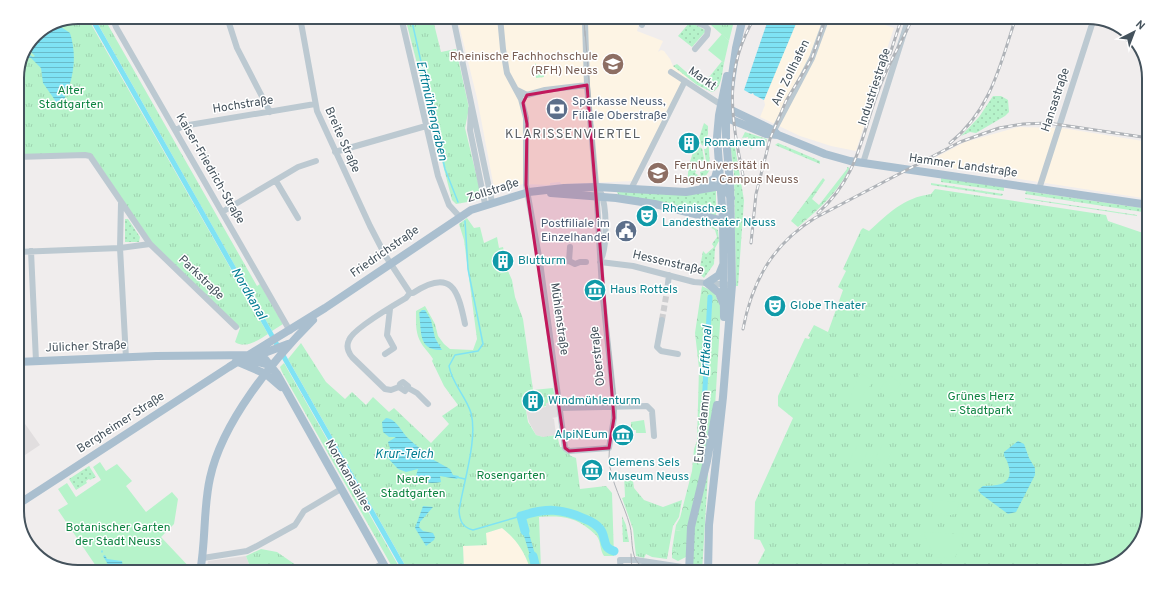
<svg xmlns="http://www.w3.org/2000/svg" width="1166" height="589" font-family="Overpass,sans-serif">
<defs>
<pattern id="grass-dots" width="8" height="8" patternUnits="userSpaceOnUse"><rect width="8" height="8" fill="#b6f3ca"/><path d="M2 2h.1M6 6h.1" fill="none" stroke="#9ed2b0" stroke-width="1.8" stroke-linecap="round"/></pattern>
<pattern id="forest-crowns" width="20" height="18" patternUnits="userSpaceOnUse"><rect width="20" height="18" fill="#b6f3ca"/><path d="M2 6a3 3 0 1 1 6 0M12 15a3 3 0 1 1 6 0" fill="none" stroke="#9ed2b0"/></pattern>
<pattern id="park-tufts" width="24" height="20" patternUnits="userSpaceOnUse"><rect width="24" height="20" fill="#b6f3ca"/><path d="M3 7l-1-3M5 7V3M7 7l1-3M15 17l-1-3M17 17v-4M19 17l1-3" fill="none" stroke="#9ed2b0"/></pattern>
<pattern id="water-rules" width="6" height="5" patternUnits="userSpaceOnUse"><rect width="6" height="5" fill="#7fe3f4"/><path d="M0 2.5h6" fill="none" stroke="#6abbc9"/></pattern>
</defs>
<rect width="100%" height="100%" fill="#f0eded"/>
<path fill="#fdf4e4" d="M457,17H641L637,31L663,41L658,52L661,50L664,51L670,59L673,66L687,77L634,181L561,184L560,182L550,183V185L523,184L495,193L477,98Z
M797,17L813,19L816,17H861L894,28L887,49L888,50L856,151L831,146L800,136L760,117L765,105L764,100Z
M1018,127L1062,128L1149,142V199L923,164L965,142Z
M502,528L513,537L521,547L530,568H541L556,572H464L463,546L486,545V533Z"/>
<path fill="#e1dedf" d="M556,402L558,414L557,417L552,418L554,419L556,435L543,437L536,435L529,422L526,410L546,407V403Z
M23,421L40,445L19,459L17,458V422Z
M246,556L252,572H206L208,561Z"/>
<path fill="url(#grass-dots)" d="M690,22L705,30V32L692,47L678,36Z
M722,61L724,63C722,72 722,89 712,92L697,85L673,66L677,64L699,83L708,86L710,84L707,78L710,76Z
M535,63L537,66H543L544,77L536,78Z
M993,96H1001L1008,100L1009,112L1005,116L976,133L970,132L961,136L979,117Z
M704,123L708,126V134L703,146L698,141Z
M745,132L767,139L766,143L756,139L751,150L748,137L742,138Z
M708,136L710,166V167H707L704,149H706L707,146L704,145Z
M731,141H734L744,200L738,286H736L734,173L730,143Z
M778,143L820,161V164L775,145Z
M698,147L702,148L705,163L701,161L697,164L690,162L694,149Z
M689,163L696,166L697,169L695,173L701,177L700,172L710,169C705,180 696,184 687,184Z
M941,178L1004,187V191L941,182Z
M931,183L1003,194L1002,196L931,185Z
M716,189V216L619,196L616,190Z
M1026,191L1149,209V213L1025,194Z
M1025,198L1137,215V216L1025,199Z
M125,219H128L140,237L139,242H125Z
M706,223L718,230L719,241L715,248L714,264L704,278L699,273L703,251L706,254L714,247L712,244L717,237L715,230L706,225Z
M89,466L96,477L90,480L89,479L86,481L87,483L76,490L69,479Z
M707,473H708L702,572H692V538Z
M622,516L626,525L629,542H623Z"/>
<path fill="url(#forest-crowns)" fill-rule="evenodd" d="M847,167L850,168C837,193 819,209 798,227L791,221L823,178L825,180L812,199L819,205L847,169Z
M702,286L714,292L721,307L715,407L686,557L678,561L672,558V550L675,549L676,552L681,530L675,531L676,525L680,518L692,471L694,449L697,441L699,368L695,333ZM709,297H712L706,406H703Z"/>
<path fill="url(#park-tufts)" d="M78,17H87L268,334C259,340 245,349 235,342L240,328L154,246L93,156L17,155V74L35,35Z
M94,17H110L112,23L108,25L257,286L260,284L283,324L272,331Z
M405,17H435L433,20L441,52L456,49L469,108L465,128L479,186V200L456,204L452,200Z
M715,17H735L729,41L711,25Z
M935,189L1106,215L1108,221L1149,235V511L1143,538L1122,562L1088,572H757L755,569L765,550L760,540L754,539L755,502L793,418L778,406V396L805,338L809,339L810,337L808,336L814,325L828,332L843,290L838,287L846,271L843,269L861,230L863,228L869,231C889,213 903,198 931,194Z
M467,218L474,228L480,227L484,243L497,237L499,248L503,247L508,271L512,280L515,297L523,319L533,390L553,388L556,402L546,403V406L526,410L528,422L536,435L543,437L557,435L560,447H563L571,456L576,458L580,489L606,486L612,493L614,556H604C600,550 601,544 598,538C596,534 592,532 589,529C573,516 559,516 539,517L541,568H530C524,551 516,539 502,528L486,533L487,545L463,546L464,572H409L288,359L301,343L326,382L345,399L352,392L366,405L373,397L389,412L394,408L431,443L449,424L442,416L458,405L444,386L432,361L433,359C430,354 426,350 423,346C415,335 416,324 416,311L425,306L435,324L438,336L444,344L450,349L473,350L477,339L464,240L459,224Z
M284,363L402,572H395L282,372L280,367Z
M644,420L646,433H636V430H631V422Z
M624,474H632L634,488L644,500L663,507L682,500L679,517L673,526L667,559L652,557L646,554L644,558L636,556L633,529L622,498L625,497Z
M681,530L684,551L676,553L675,549L672,550L675,531Z
M261,549L277,552L306,572H252L246,556Z"/>
<path fill="#b6f3ca" d="M722,34L729,41L724,63L708,50Z
M860,373L874,381L858,401L850,397Z
M891,376L901,384L888,398L879,390Z
M883,444L893,450L886,464L875,458Z
M858,445L868,451L860,465L850,459Z
M100,462L106,471L117,464L132,481L126,486L146,512L172,492L178,499L174,524L161,537L193,571L192,572H185L178,565L169,572H100L58,510L68,504L58,489L67,483L76,497L101,480L93,467Z
M935,500L959,502L957,513L951,515L935,516L932,510L933,501Z
M923,532L964,534L955,558L936,557L933,554Z"/>
<path fill="url(#water-rules)" d="M769,17H797L798,19L764,100L754,95L753,93L751,94L744,90Z
M58,25L70,33C75,49 75,64 71,80C69,88 65,90 65,98L61,103H57L43,83L41,68L31,58L25,57L27,53L33,57L35,56L28,49L35,35Z
M422,310H425L431,320L435,338L442,350C417,351 422,330 419,313Z
M386,418C396,418 402,433 409,439C416,446 424,452 433,455L432,459L450,469L453,475L459,476L457,479L440,476L441,482C432,484 424,483 415,479L418,469L406,472L398,469L385,455L390,448L388,442L396,437H389L383,432L382,422Z
M1018,441L1024,444L1029,458L1035,468V475L1016,512L1008,514L981,494L978,490L983,486C998,486 1015,485 1008,464C1007,459 1003,457 1004,452Z
M423,506L433,507L420,522L419,527L423,531L433,533L435,537L434,540L426,546L415,528Z
M526,518V523L539,568H534L519,520Z
M105,555L107,559L122,561L123,568L118,571L110,568L103,556Z"/>
<g fill="none" stroke-linecap="round" stroke-linejoin="round">
<path stroke="#7fe3f4" stroke-width="1.5" d="M411,17L445,169L458,202
M465,221L468,269L483,344L478,351L455,355L449,366C452,384 466,396 471,413C478,439 463,484 459,511C460,521 462,527 473,530L521,516
M456,477L465,479
M102,551V552"/>
<path stroke="#7fe3f4" stroke-width="5" d="M91,17L406,572
M704,406L710,297"/>
<path stroke="#7fe3f4" stroke-width="9" d="M525,531L521,516C546,508 561,508 585,519C591,521 599,526 602,532C606,541 603,548 614,551
M533,556L537,572"/>
<path stroke="#ceced0" stroke-width="6" stroke-dasharray="6 3" stroke-linecap="butt" d="M662,320L667,291"/>
<path stroke="#bcc9d1" stroke-width="6" d="M112,17L116,27L290,331
M227,17L237,48L270,112
M300,17L317,111L370,226L385,255L410,293
M401,17L438,176L449,205L459,216
M453,17L492,202
M500,17L503,49L507,73L521,99L526,118V185L540,262L565,448L569,451L609,448L614,418V401L602,289L596,184L587,85L585,22
M685,17L705,26L708,29L707,35L695,49
M642,25L645,17
M671,72L720,104
M517,90L527,95L545,90L587,85
M471,109L470,130L485,204
M176,130L183,126L315,104
M772,134L812,58L827,17
M335,152L426,126
M17,157L85,155L90,156L150,244L236,327
M863,163L909,17
M276,181L298,218
M631,189L685,81
M1039,189L1094,18
M601,193C607,207 607,243 602,257
M121,203L120,248L126,358
M222,212L298,167L316,161
M31,251L36,361
M17,252L120,248L150,244
M569,261L570,247
M540,262L569,261L575,264L580,262H586
M600,262L633,266L694,282L732,285
M667,291L669,275
M662,320L657,347L661,351L678,354
M385,354L394,348L387,335L390,309
M399,387L405,391L408,386L403,382L400,384L399,387L391,390L385,389L352,357C348,352 346,346 349,340C353,329 394,305 406,298L410,293H413C451,268 458,289 465,324
M408,388L417,393L428,404
M560,408L647,406L652,411L654,436
M203,558L247,551L255,547L295,525L304,511L341,489
M368,572L383,563
M621,572L620,560H636L682,567L688,572"/>
<path stroke="#aabfcf" stroke-width="8" d="M723,106L773,130L778,135
M724,112L732,120L766,134L778,135L825,154L850,161L1149,205
M703,187L715,178L718,167
M551,193L616,198L655,204L719,220H723L728,217
M723,265L719,275L707,283L719,293L723,303
M724,317L723,220L717,137L719,115L727,76
M257,354L265,359L277,374L388,572
M236,361L266,374L281,387
M242,361L251,360L269,365
M17,362L156,356L259,355L288,344
M17,505L229,367L325,308L471,210L529,192L564,188L597,187L686,192L721,186L726,189L731,198
M200,572C206,541 203,509 210,478C222,422 273,360 313,320
M689,572L691,527L707,461L717,405
M708,572L709,525L723,397L732,285L730,184L726,138V116L736,48L743,17"/>
<path stroke="#afb3b8" stroke-width="1" d="M584,17L585,36
M585,31L597,179L601,262L616,401C617,420 609,439 609,458C610,482 624,503 630,526C633,537 630,555 639,564C647,572 661,570 671,572
M631,554L632,572"/>
<g stroke="#afb3b8" stroke-width="3">
<path id="rail" d="M890,54L902,17
M950,143C991,110 1000,65 1016,17
M743,175C731,118 723,69 755,17
M818,213C860,175 861,134 880,86C889,62 903,40 913,17
M751,243L756,194L770,139L786,101L812,58L826,17
M743,329C752,281 773,244 815,218L960,142L999,128L1023,124L1048,123L1149,138"/>
</g>
<use href="#rail" stroke="#fff" stroke-width="1.5" stroke-dasharray="4.5" stroke-linecap="butt"/>
</g>
<path fill="#c2185b" fill-opacity="0.2" stroke="#c2185b" stroke-width="3" stroke-linejoin="round" d="M587,85L614,418L609,448L569,451L565,448L526,185L527,124L523,103L527,95Z"/>
<defs>
<g id="university-disc" transform="scale(1.15)"><circle r="9.5" fill="#8d6e63" stroke="#fff"/><path d="M0-5L7-2L0 1L-7-2ZM-4 1L0 2.5L4 1V4Q0 6-4 4Z" fill="#fff"/></g>
<g id="bank-disc" transform="scale(1.15)"><circle r="9.5" fill="#5c6f8a" stroke="#fff"/><path d="M-6-4H6V4H-6ZM0-2.3a2.3 2.3 0 1 0 0 4.6a2.3 2.3 0 1 0 0-4.6Z" fill="#fff"/></g>
<g id="building-disc" transform="scale(1.15)"><circle r="9.5" fill="#0f9aa8" stroke="#fff"/><path d="M-4-6H4V6H1V3H-1V6H-4ZM-2.5-4.3h1.7v1.8h-1.7ZM.8-4.3h1.7v1.8H.8ZM-2.5-1h1.7V.8h-1.7ZM.8-1h1.7V.8H.8Z" fill="#fff"/></g>
<g id="theatre-disc" transform="scale(1.15)"><circle r="9.5" fill="#0f9aa8" stroke="#fff"/><path d="M-5-5.5Q0-4 5-5.5V0Q5 5 0 6Q-5 5-5 0ZM-3.3-2.5H-1v1.5H-3.3ZM1-2.5H3.3v1.5H1ZM-2.8 1Q0 5.5 2.8 1Z" fill="#fff"/></g>
<g id="civic-disc" transform="scale(1.15)"><circle r="9.5" fill="#5c6f8a" stroke="#fff"/><path d="M-.6-6.5H3V-4.5H.6V-3L4-1V1h2V6H-6V1h2V-1L-.6-3ZM-1.2 2.5V6h2.4V2.5Z" fill="#fff"/></g>
<g id="museum-disc" transform="scale(1.15)"><circle r="9.5" fill="#0f9aa8" stroke="#fff"/><path d="M0-6L6-3V-2H-6V-3ZM-5-1h2V3h-2ZM-1-1h2V3h-2ZM3-1h2V3H3ZM-6 4H6V6H-6Z" fill="#fff"/></g>
</defs>
<g fill-rule="evenodd">
<use href="#university-disc" x="613" y="64"/>
<use href="#bank-disc" x="557" y="109"/>
<use href="#building-disc" x="689" y="143"/>
<use href="#university-disc" x="658" y="173"/>
<use href="#theatre-disc" x="647" y="216"/>
<use href="#civic-disc" x="626" y="231"/>
<use href="#building-disc" x="503" y="261"/>
<use href="#museum-disc" x="595" y="290"/>
<use href="#theatre-disc" x="775" y="306"/>
<use href="#building-disc" x="533" y="401"/>
<use href="#museum-disc" x="623" y="435"/>
<use href="#museum-disc" x="592" y="470"/>
</g>
<g text-anchor="middle" dominant-baseline="central" stroke-width="3" stroke-linejoin="round" paint-order="stroke">
<g font-size="12" fill="#785e54" stroke="#fff" text-anchor="end">
<text x="598" y="57">Rheinische Fachhochschule<tspan x="598" dy="14">(RFH) Neuss</tspan></text>
<text x="674" y="166" text-anchor="start">FernUniversität in<tspan x="674" dy="14">Hagen - Campus Neuss</tspan></text>
</g>
<g font-size="12" fill="#44525c" stroke="#fff">
<text transform="translate(791 73) rotate(-64)">Am Zollhafen</text>
<text transform="translate(702 79) rotate(35)">Markt</text>
<text transform="translate(875 87) rotate(-72)">Industriestraße</text>
<text transform="translate(1056 100) rotate(-72)">Hansastraße</text>
<text transform="translate(243 105) rotate(-9)">Hochstraße</text>
<text transform="translate(342 140) rotate(66)">Breite Straße</text>
<text transform="translate(963 166) rotate(8)">Hammer Landstraße</text>
<text transform="translate(210 169) rotate(60)">Kaiser-Friedrich-Straße</text>
<text transform="translate(493 191) rotate(-18)">Zollstraße</text>
<text transform="translate(385 252) rotate(-35)">Friedrichstraße</text>
<text transform="translate(668 263) rotate(13)">Hessenstraße</text>
<text transform="translate(201 278) rotate(44)">Parkstraße</text>
<text transform="translate(559 319) rotate(82)">Mühlenstraße</text>
<text transform="translate(86 347) rotate(-2)">Jülicher Straße</text>
<text transform="translate(598 356) rotate(-96)">Oberstraße</text>
<text transform="translate(121 423) rotate(-33)">Bergheimer Straße</text>
<text transform="translate(703 427) rotate(-84)">Europadamm</text>
<text transform="translate(348 476) rotate(60)">Nordkanalallee</text>
</g>
<g font-size="12" fill="#0e8442" stroke="#fff">
<text x="71" y="91">Alter<tspan x="71" dy="14">Stadtgarten</tspan></text>
<text x="981" y="397">Grünes Herz<tspan x="981" dy="14">– Stadtpark</tspan></text>
<text x="511" y="476">Rosengarten</text>
<text x="413" y="480">Neuer<tspan x="413" dy="14">Stadtgarten</tspan></text>
<text x="118" y="528">Botanischer Garten<tspan x="118" dy="14">der Stadt Neuss</tspan></text>
</g>
<g font-size="12" fill="#4e5e75" stroke="#fff" text-anchor="start">
<text x="572" y="102">Sparkasse Neuss,<tspan x="572" dy="14">Filiale Oberstraße</tspan></text>
<text x="610" y="224" text-anchor="end">Postfiliale im<tspan x="610" dy="14">Einzelhandel</tspan></text>
</g>
<g font-size="12" fill="#0d838f" stroke="#fff" text-anchor="start">
<text x="704" y="143">Romaneum</text>
<text x="662" y="209">Rheinisches<tspan x="662" dy="14">Landestheater Neuss</tspan></text>
<text x="518" y="261">Blutturm</text>
<text x="610" y="290">Haus Rottels</text>
<text x="790" y="306">Globe Theater</text>
<text x="548" y="401">Windmühlenturm</text>
<text x="608" y="435" text-anchor="end">AlpiNEum</text>
<text x="608" y="463">Clemens Sels<tspan x="608" dy="14">Museum Neuss</tspan></text>
</g>
<g font-size="13" font-style="italic" fill="#037d93" stroke="#fff">
<text transform="translate(431 111) rotate(77)">Erftmühlengraben</text>
<text transform="translate(248 294) rotate(60)">Nordkanal</text>
<text transform="translate(707 351) rotate(-87)">Erftkanal</text>
<text x="404" y="455">Krur-Teich</text>
</g>
<g font-size="13" letter-spacing="1" fill="#595e63" stroke="#fff">
<text x="573" y="135">KLARISSENVIERTEL</text>
</g>
</g>
<path d="M0 0H1166V589H0ZM78 24H1088A54 54 0 0 1 1142 78V511A54 54 0 0 1 1088 565H78A54 54 0 0 1 24 511V78A54 54 0 0 1 78 24Z" fill="#fff" fill-rule="evenodd"/>
<path fill="none" stroke="#44525c" stroke-width="2" d="M78 24H1088A54 54 0 0 1 1142 78V511A54 54 0 0 1 1088 565H78A54 54 0 0 1 24 511V78A54 54 0 0 1 78 24Z"/>
<g transform="translate(1134 32) rotate(42)" stroke="#ffffff" stroke-width="3" paint-order="stroke">
<path d="M0-3L7 15L0 10L-7 15Z" fill="#44525c"/>
<text y="-6" font-size="11" font-weight="bold" text-anchor="middle" fill="#44525c">N</text>
</g>
</svg>
